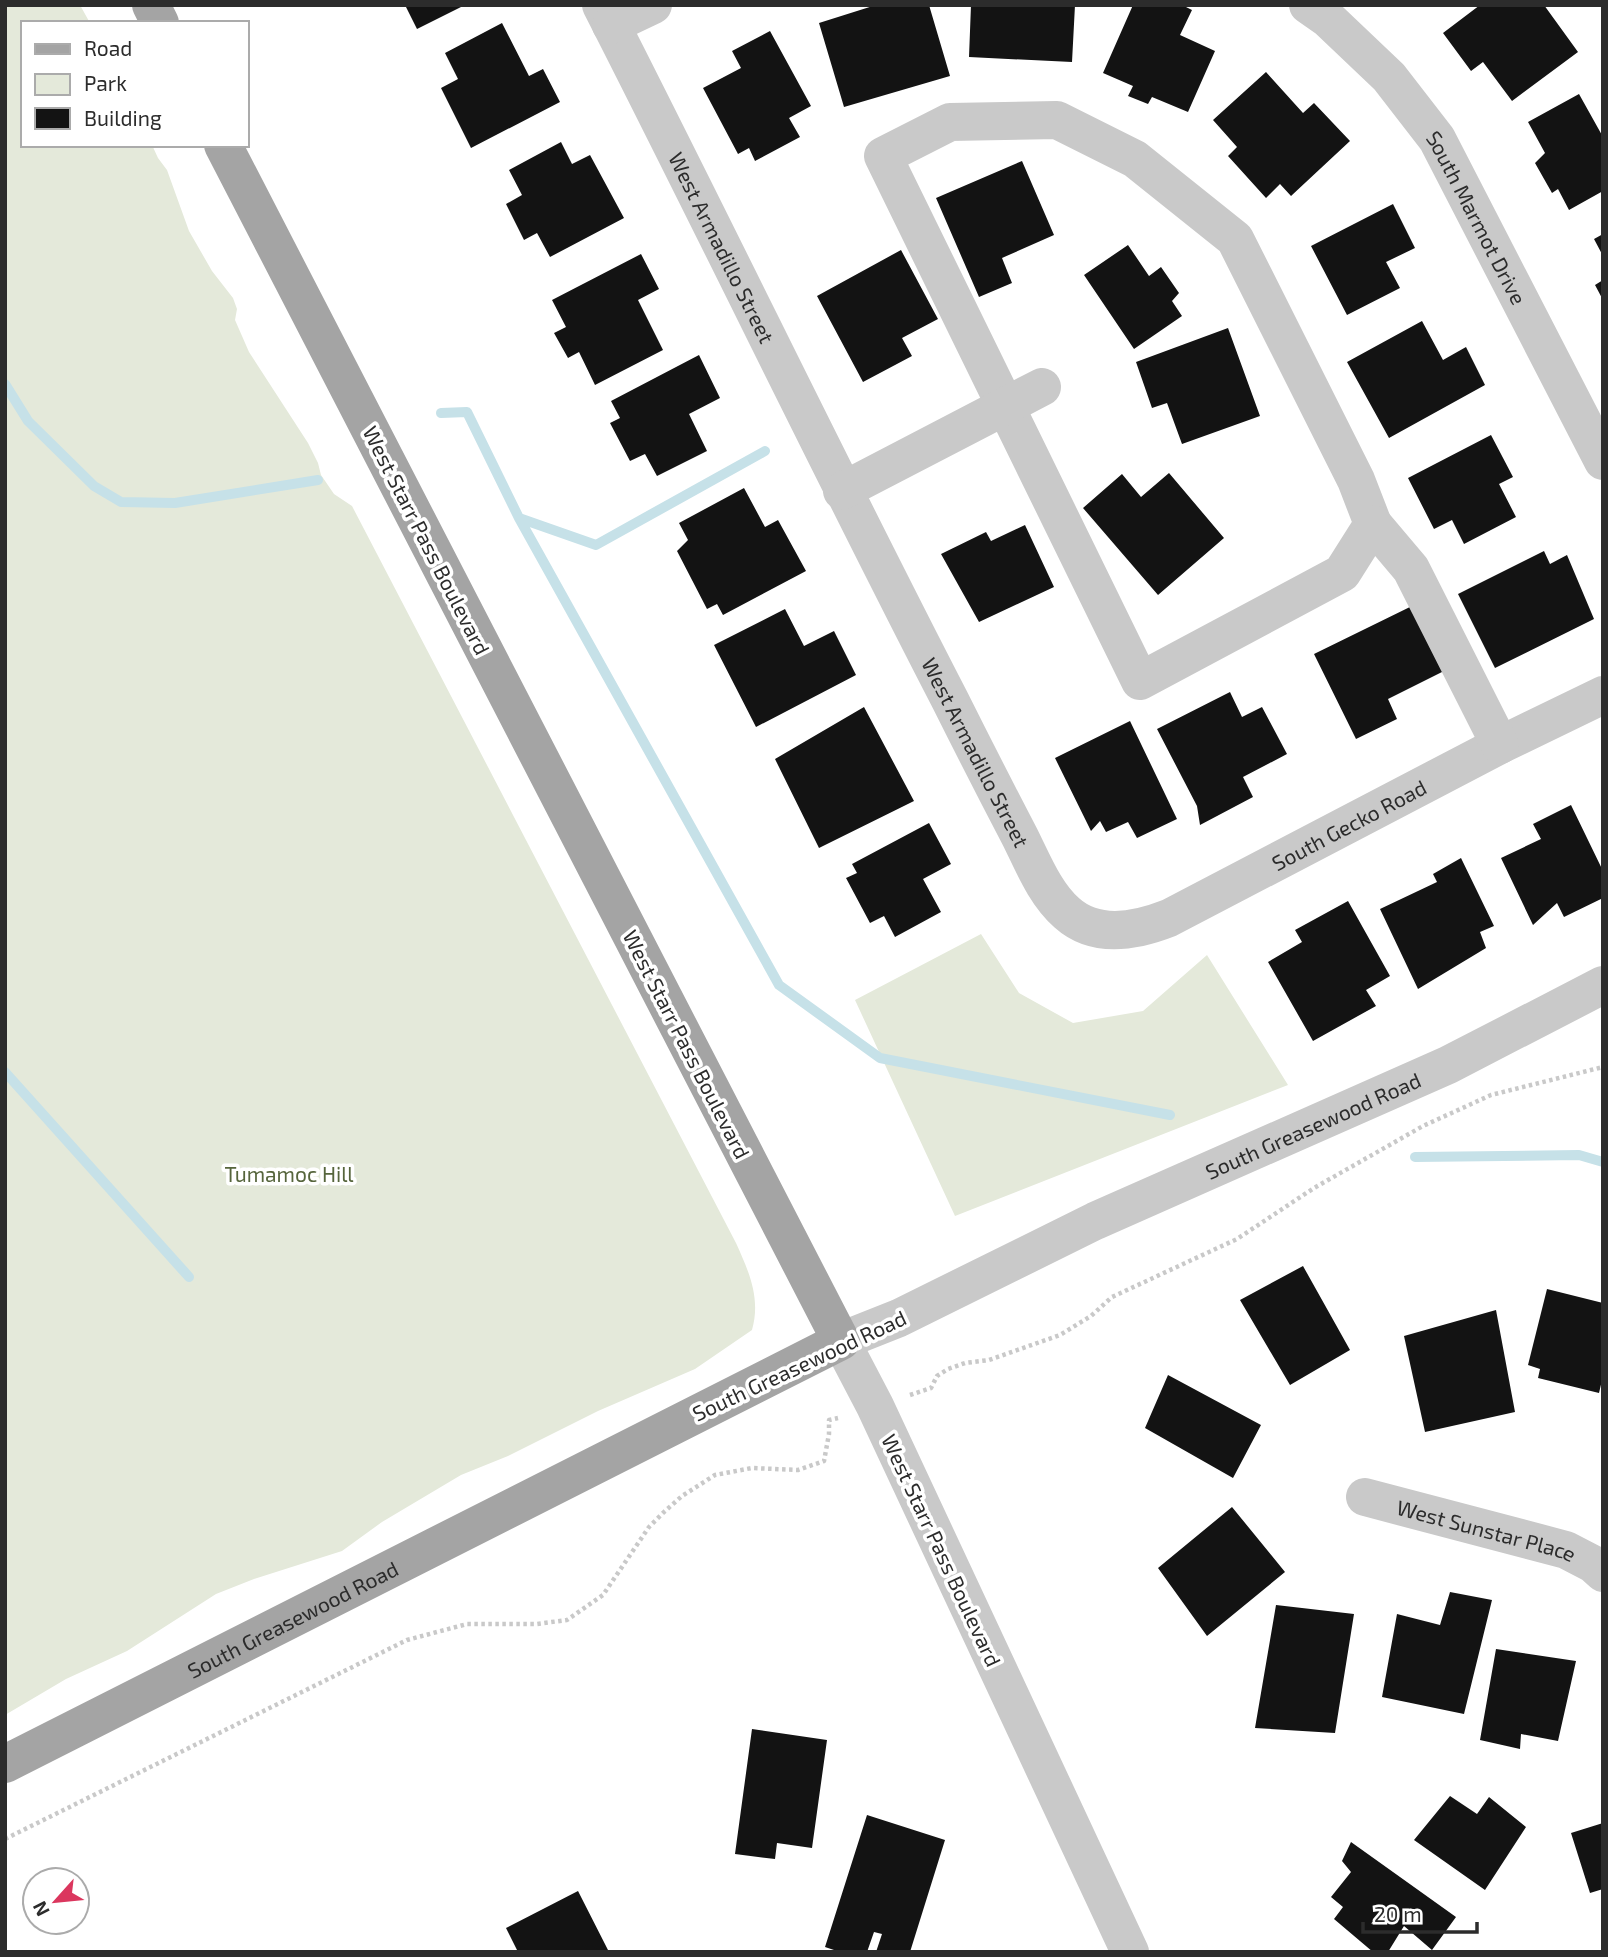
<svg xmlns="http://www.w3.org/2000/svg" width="1608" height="1957" font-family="'Exo 2',sans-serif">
<rect width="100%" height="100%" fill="#fff"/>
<path fill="#e4e9da" d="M5,5H80L90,23H23V145H152L158,158L167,170L189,231L212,271L233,298L237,309L235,320L249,352L308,443L318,463L321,475L334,494L352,506L736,1243C749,1272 761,1298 752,1330L695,1369L598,1411L508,1456L461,1475L382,1522L342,1551L254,1579L216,1594L127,1651L66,1679L5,1715Z
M981,934L1019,993L1073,1023L1143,1011L1207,955L1288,1085L955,1216L855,1000Z"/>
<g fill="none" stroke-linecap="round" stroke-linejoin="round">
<path stroke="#c6e1e8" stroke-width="10" d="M5,384L28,421L94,486L121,502L175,503L318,480
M441,413L467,412L519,518L779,985L880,1058L1170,1115
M519,518L596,545L765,451
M5,1072L189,1277
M1415,1157L1579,1155L1603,1162"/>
</g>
<path fill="#131313" d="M405,5H465L417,29Z
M929,5L950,76L844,107L819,23L876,5Z
M971,5H1075L1072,62L969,57Z
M1133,5H1182L1192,10L1180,35L1215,51L1188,112L1152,97L1148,104L1128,96L1133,86L1103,73Z
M1480,5H1544L1578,52L1512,101L1483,62L1471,71L1443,33Z
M502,23L529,76L543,69L560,102L471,148L441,88L458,79L445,53Z
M770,31L811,106L789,118L800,137L755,161L749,148L738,154L703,88L741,68L732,51Z
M1266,72L1303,113L1314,103L1350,141L1291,196L1280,184L1266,198L1228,156L1237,147L1213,120Z
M1579,94L1603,137V191L1569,210L1558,189L1552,193L1535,163L1545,153L1528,122Z
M561,142L572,164L590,155L624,218L550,257L537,233L524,240L506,204L522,195L509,170Z
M1022,161L1054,235L1002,258L1012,283L979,297L936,198Z
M1393,204L1415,248L1386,262L1400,288L1347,315L1311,246Z
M1603,234V256L1594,239Z
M1128,245L1149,276L1161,267L1179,293L1172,301L1182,316L1134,349L1084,275Z
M901,250L938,319L902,338L912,356L863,382L817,296Z
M641,254L659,289L638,300L663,350L595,385L579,352L568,358L554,333L566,327L552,300Z
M1603,280V300L1595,285Z
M1422,321L1443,360L1466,347L1485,385L1389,438L1347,362Z
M1228,328L1260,416L1182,444L1167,403L1152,408L1136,362Z
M699,355L720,398L689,414L707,451L657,476L645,454L630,461L610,423L620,418L611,401Z
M1491,435L1513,477L1499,484L1516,517L1464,544L1452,520L1434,529L1408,478Z
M1169,473L1224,538L1158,595L1083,508L1122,474L1141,497Z
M744,488L765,527L778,520L806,571L723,615L717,604L707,609L677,551L688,540L679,523Z
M1025,525L1054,587L979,622L941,554L986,532L991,541Z
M1544,551L1550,564L1567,555L1594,619L1495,668L1458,594Z
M1414,605L1446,670L1388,699L1397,719L1356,739L1314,654Z
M785,609L804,646L834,631L856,675L756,727L714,645Z
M1230,692L1242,717L1262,707L1287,754L1243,777L1253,797L1200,825L1197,806L1157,729Z
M864,707L914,801L819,848L775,759Z
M1130,721L1177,819L1137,838L1128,822L1106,832L1100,821L1091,831L1055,758Z
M1571,805L1603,871V898L1564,917L1557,903L1533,925L1501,858L1541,839L1533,824Z
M929,823L951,864L923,879L941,912L895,937L884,916L870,923L846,878L857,873L852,864Z
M1461,858L1494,926L1480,932L1486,948L1418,989L1380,909L1437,882L1433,874Z
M1348,901L1390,976L1366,990L1376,1006L1313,1041L1268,962L1302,942L1295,930Z
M1303,1266L1350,1350L1290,1385L1240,1300Z
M1547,1289L1603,1303V1376L1599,1393L1538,1378L1540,1369L1528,1365Z
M1496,1310L1515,1412L1425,1432L1404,1336Z
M1168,1375L1261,1425L1233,1478L1145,1428Z
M1232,1507L1285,1572L1207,1636L1158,1568Z
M1450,1592L1492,1600L1464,1714L1382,1697L1397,1614L1440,1625Z
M1276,1605L1354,1614L1335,1733L1255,1728Z
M1496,1649L1576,1661L1558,1741L1521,1734L1520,1749L1480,1740Z
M752,1729L827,1740L812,1848L777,1843L775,1859L735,1854Z
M1450,1796L1477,1814L1489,1797L1526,1827L1485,1890L1414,1840Z
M867,1815L945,1840L910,1952H876L882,1934L874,1932L867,1952H840L825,1947Z
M1603,1823V1889L1590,1893L1571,1833Z
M1351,1842L1456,1917L1432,1950L1404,1926L1388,1952H1373L1334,1919L1343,1907L1331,1897L1351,1872L1342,1861Z
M578,1891L609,1952H518L506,1928Z"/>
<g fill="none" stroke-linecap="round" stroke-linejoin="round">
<path stroke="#c9c9c9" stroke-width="4.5" stroke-dasharray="3.5 3.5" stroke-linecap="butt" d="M910,1395L931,1388L937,1376L948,1369L965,1363L989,1360L1060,1335L1091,1316L1112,1297L1237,1239L1314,1188L1423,1126L1491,1095L1603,1067
M5,1839L407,1640L467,1624H537L567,1620L603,1595L649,1527L664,1512L682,1496L715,1475L752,1468L798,1470L824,1461L829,1434V1420L838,1418"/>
<g stroke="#c9c9c9" stroke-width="38">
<path id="s1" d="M601,5C719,236 831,470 950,700C973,746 996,791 1020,837C1033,863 1045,894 1067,913C1096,939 1136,931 1169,918L1500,745L1603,695"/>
<path id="s2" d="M1308,5L1328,19L1389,77L1437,139L1603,461"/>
<path d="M611,25L653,5"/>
<path d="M1057,120L1135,159L1235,239L1356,480L1373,524L1342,573L1140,681L883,156L950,122Z"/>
<path d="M842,491L1042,387"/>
<path d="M1373,524L1411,569L1500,745"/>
<path id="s3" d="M1365,1497L1566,1550L1593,1564L1603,1573"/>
<path id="s4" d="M1130,1952L875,1406L841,1341L899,1318L1095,1221L1448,1065L1603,985"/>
</g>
<g stroke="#a4a4a4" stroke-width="38">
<path d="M151,5L160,23"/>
<path id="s5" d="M5,1764L841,1341L223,145"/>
</g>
</g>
<g text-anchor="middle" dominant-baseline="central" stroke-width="7" stroke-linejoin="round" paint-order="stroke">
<g font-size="21" fill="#2c2c2c" stroke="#fff">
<text stroke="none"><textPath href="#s2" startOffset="275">South Marmot Drive</textPath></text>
<text stroke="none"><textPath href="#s1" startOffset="271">West Armadillo Street</textPath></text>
<text transform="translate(427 540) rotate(63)">West Starr Pass Boulevard</text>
<text stroke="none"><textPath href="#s1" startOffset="836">West Armadillo Street</textPath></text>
<text stroke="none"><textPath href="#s1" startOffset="1332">South Gecko Road</textPath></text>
<text transform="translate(687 1044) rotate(63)">West Starr Pass Boulevard</text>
<text stroke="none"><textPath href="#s4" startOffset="1195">South Greasewood Road</textPath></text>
<text transform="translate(799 1365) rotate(-25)">South Greasewood Road</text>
<text stroke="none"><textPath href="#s3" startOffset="126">West Sunstar Place</textPath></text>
<text transform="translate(942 1550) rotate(65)">West Starr Pass Boulevard</text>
<text stroke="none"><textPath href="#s5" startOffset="322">South Greasewood Road</textPath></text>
</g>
<g font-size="21" fill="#56653c" stroke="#fff">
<text x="289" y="1173">Tumamoc Hill</text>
</g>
</g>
<rect width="1608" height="1957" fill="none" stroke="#2c2c2c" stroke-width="14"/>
<rect x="21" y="21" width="228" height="126" fill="#ffffff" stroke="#ababab" stroke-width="2"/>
<rect x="35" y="44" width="35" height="10" fill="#a4a4a4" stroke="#ababab" stroke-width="2"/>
<text x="84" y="56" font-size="21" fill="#2c2c2c">Road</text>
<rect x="35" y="74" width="35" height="21" fill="#e4e9da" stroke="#ababab" stroke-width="2"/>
<text x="84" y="91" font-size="21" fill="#2c2c2c">Park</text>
<rect x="35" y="108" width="35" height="21" fill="#131313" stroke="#ababab" stroke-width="2"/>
<text x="84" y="126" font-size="21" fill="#2c2c2c">Building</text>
<g transform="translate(56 1901) rotate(243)"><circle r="33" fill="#ffffff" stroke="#ababab" stroke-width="2"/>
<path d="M0-5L12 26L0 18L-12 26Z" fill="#db365e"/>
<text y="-10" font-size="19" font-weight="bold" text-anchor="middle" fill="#2c2c2c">N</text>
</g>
<path d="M1363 1922v10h114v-10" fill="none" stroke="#2c2c2c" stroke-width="3.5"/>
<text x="1374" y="1922" font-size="21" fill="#2c2c2c" stroke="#ffffff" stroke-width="5" paint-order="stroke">20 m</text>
</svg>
